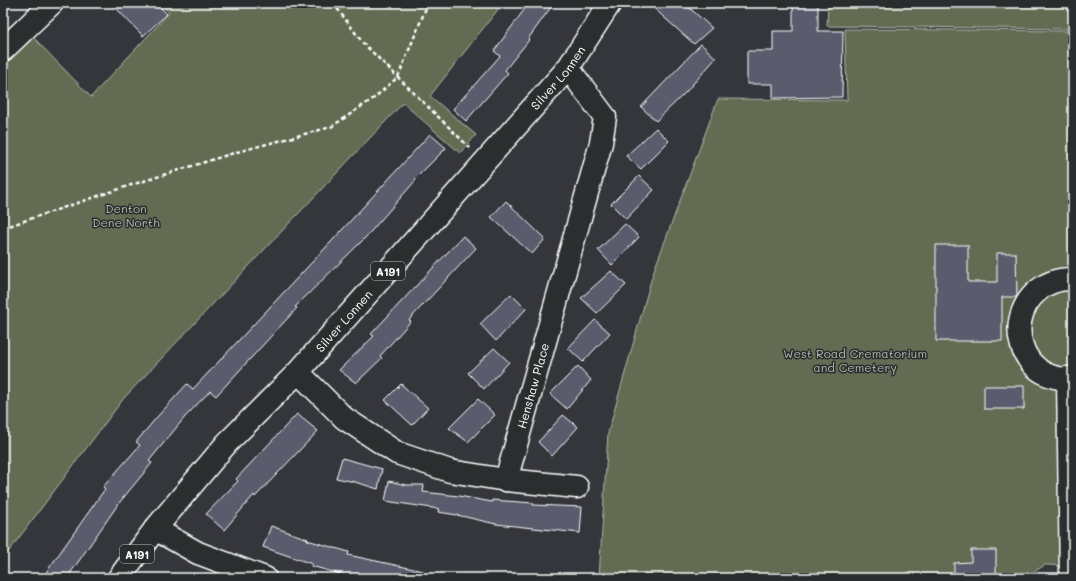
<svg xmlns="http://www.w3.org/2000/svg" width="1076" height="581" font-family="Mali,sans-serif">
<rect width="100%" height="100%" fill="#34363b"/>
<filter id="ink" filterUnits="userSpaceOnUse"><feTurbulence type="fractalNoise" baseFrequency=".025" numOctaves="2"/><feDisplacementMap in="SourceGraphic" scale="8" xChannelSelector="R" yChannelSelector="G"/><feConvolveMatrix kernelMatrix="1 2 1 2 8 2 1 2 1" color-interpolation-filters="sRGB"/></filter>
<g filter="url(#ink)">
<path fill="#646c53" stroke="#b2b6a9" d="M160,3H503L430,96L476,135L460,153L403,103L124,398L3,559V63L32,36L91,97L169,13Z
M828,3H1073V29L827,26Z
M845,29L1073,31V566L1045,565L1024,578H599L608,433L653,273L718,99L847,100Z"/>
<path fill="#5a5b6d" stroke="#fff" d="M111,3H156L167,14L143,36Z
M529,3H554L528,39L529,40L505,70L508,73L466,121L453,109L500,56L494,51Z
M648,3H684L712,28L694,44Z
M793,3H818V31H843L842,97L773,98V84H747V51H773V31H793Z
M701,44L716,58L685,93L656,121L641,107Z
M656,128L669,141L641,169L626,156Z
M430,134L446,148L415,179L416,180L366,237L295,307L297,308L216,396L210,391L185,417L149,461L152,463L119,503L67,578H42L105,489L103,487L140,445L136,442L157,417L187,384L193,389L331,242Z
M639,176L654,190L626,219L611,204Z
M506,201L545,239L532,254L491,217Z
M625,224L639,237L612,265L598,250Z
M463,236L476,248L409,320L411,321L380,356L382,358L356,383L339,370L374,336L371,334Z
M936,245H968V282H997V253H1016L1017,297H1002V341H936Z
M611,271L626,285L597,313L581,298Z
M511,294L526,309L496,341L480,324Z
M595,320L610,333L583,362L568,348Z
M494,348L509,362L484,389L468,373Z
M578,366L591,380L567,409L550,394Z
M401,384L428,408L412,425L385,400Z
M984,386H1024V409H984Z
M478,399L495,415L468,442L449,428Z
M297,414L318,431L255,497L254,495L224,530L206,514L238,481L236,479Z
M563,415L578,427L552,456L538,442Z
M342,458L382,469L378,489L355,482L336,478Z
M389,481L406,485H424L423,492L459,496L492,502V500L533,503V505L582,507L580,533L496,524L457,515L438,512L439,509L385,501Z
M271,526L308,539L307,540L349,552L348,555L423,571L422,578H355L311,566L312,564L263,547Z
M971,550H996V578H954V563L971,562Z"/>
<g fill="none" stroke-linecap="round" stroke-linejoin="round">
<g stroke="#fff" stroke-width="25">
<g id="minor">
<path d="M3,50L52,3"/>
<path d="M1073,280C1064,278 1054,281 1046,285C998,313 1020,385 1073,378"/>
<path d="M298,372L344,418L397,453L450,471L506,480L577,487"/>
<path d="M1068,378L1071,578"/>
<path id="s1" d="M506,480L601,143L605,117L568,68"/>
<path d="M155,529L198,553L265,578"/>
</g>
</g>
<g stroke="#fff" stroke-width="25">
<g id="major">
<path id="s2" d="M119,578L155,529L227,443L298,372L568,68L610,3"/>
</g>
</g>
<path stroke="#fff" stroke-width="2.5" stroke-dasharray="4 3" stroke-linecap="butt" d="M333,3L363,43L471,149
M3,228L131,185L237,152L331,127L374,98L398,77L428,3"/>
<use href="#minor" stroke="#2a2d2e" stroke-width="22"/>
<use href="#major" stroke="#2a2d2e" stroke-width="22"/>
</g>
</g>
<g text-anchor="middle" dominant-baseline="central" stroke-width="3" stroke-linejoin="round" paint-order="stroke">
<g fill="#2a2d2e" stroke="#bfc0c0" stroke-width="1">
<rect x="371" y="262" width="34" height="18" rx="3"/>
<rect x="120" y="545" width="34" height="18" rx="3"/>
</g>
<g font-size="11" font-weight="bold" fill="#fff">
<text x="388" y="271">A191</text>
<text x="137" y="554">A191</text>
</g>
<g font-size="12" fill="#fff" stroke="#2a2d2e">
<text stroke="none"><textPath href="#s2" startOffset="666">Silver Lonnen</textPath></text>
<text stroke="none"><textPath href="#s2" startOffset="342">Silver Lonnen</textPath></text>
<text stroke="none"><textPath href="#s1" startOffset="98">Henshaw Place</textPath></text>
</g>
<g font-size="12" fill="#b2b6a9" stroke="#2a2d2e">
<text x="126" y="208">Denton<tspan x="126" dy="14">Dene North</tspan></text>
<text x="855" y="353">West Road Crematorium<tspan x="855" dy="14">and Cemetery</tspan></text>
</g>
</g>
<rect width="1076" height="581" fill="none" stroke="#2a2d2e" stroke-width="16"/>
<rect x="8" y="8" width="1060" height="565" fill="none" stroke="#fff" stroke-width="1.5" filter="url(#ink)"/>
</svg>
